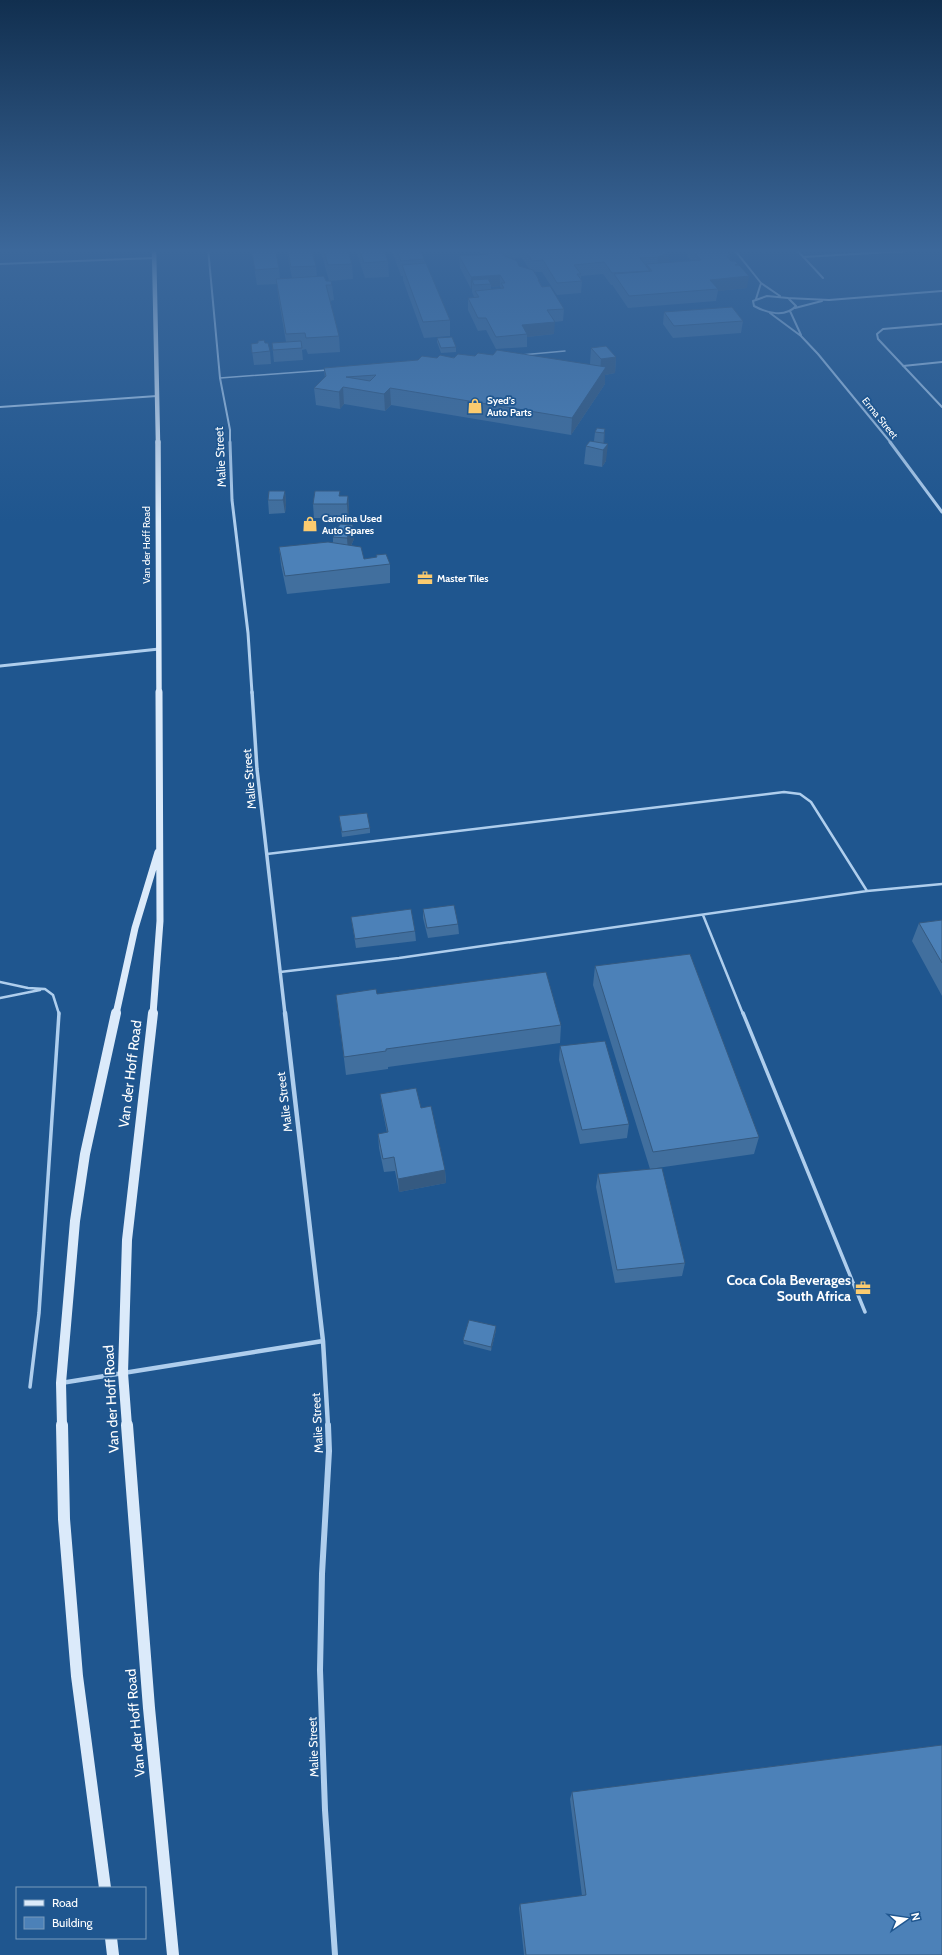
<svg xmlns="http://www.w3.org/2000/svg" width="942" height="1955" font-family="Cabin,sans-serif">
<rect width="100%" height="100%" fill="#1f568f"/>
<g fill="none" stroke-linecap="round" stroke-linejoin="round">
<path stroke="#afceed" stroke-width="1.5" d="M521,355L565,351
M220,378L328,370"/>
<path stroke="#afceed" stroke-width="2.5" d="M267,854L784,792L800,794L811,802L867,891
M703,915L743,1014
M280,972L399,958L867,891L942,884
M0,982L28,988L45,989L53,995L59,1014
M0,998L40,990"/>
<path stroke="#afceed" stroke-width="3.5" d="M743,1013L865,1312
M30,1387L39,1313L59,1013"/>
<path stroke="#afceed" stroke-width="2" d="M208,248L220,378L230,430V443
M733,248L761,283L780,296
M795,248L823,278
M803,257L942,249
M0,264L154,258
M767,296L788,298L796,306C785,318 767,313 754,306L753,301Z
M787,298L829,300L942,291
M756,299L761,283
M795,308L822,301
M790,311L801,335
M770,313L801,336L818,354L891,443
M942,324L883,329L877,334L878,339L942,407
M903,366L942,362
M0,407L157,396"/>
<path stroke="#afceed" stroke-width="3" d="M230,442L232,500L248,633L252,693
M890,442L942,512
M0,666L159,649"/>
<path stroke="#afceed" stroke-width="3.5" d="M252,692L257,769L285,1014"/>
<path stroke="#afceed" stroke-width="4.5" d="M285,1013L323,1341L328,1426
M61,1383L323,1341"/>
<path stroke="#afceed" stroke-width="6" d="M328,1425L329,1451L322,1574L320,1670L325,1810L335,1955"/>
<path stroke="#dbeafa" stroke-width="4.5" d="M154,248L158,443"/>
<path stroke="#dbeafa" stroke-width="5.5" d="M158,442L159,693"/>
<path stroke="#dbeafa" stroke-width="7" d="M116,1014L135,928L158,852
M153,1014L160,921L159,692"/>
<path stroke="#dbeafa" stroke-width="10" d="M62,1426L61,1383L75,1221L85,1154L116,1013
M127,1426L123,1373L127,1240L153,1013"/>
<path stroke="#dbeafa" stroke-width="12" d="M62,1425L64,1519L77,1676L105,1888
M127,1425L149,1708L173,1955
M111,1938L113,1955"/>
</g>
<path fill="#416f9e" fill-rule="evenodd" d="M251,248H275L279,268L280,279L292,278L286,248H311L316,266L317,277L332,285L334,300L330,301L339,336L340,352L308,354L306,349L302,350L303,360L274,362L272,343L286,342L278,295L277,284L257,285Z
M320,248H347L352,264L353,279L329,281Z
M355,248H383L388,261L389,277L365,278Z
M391,248H420L424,259L425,263L450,320V336L424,338L403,280V276H401Z
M428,248H444L428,249Z
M478,248H668L669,262L691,261L687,257L688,248H724V252L730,255V259L731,261L738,265L747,288L718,291L716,301L628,308L613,286V285H611L603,274L581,276V280L582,281L581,293L557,295L542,272H535L542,287L564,309L563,321L554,322V334L527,337V347L496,349L486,330L478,331L468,310V298H475V297H474L472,292V289H471L460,268L459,256L481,254ZM522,258L529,269L519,266L512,259ZM500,286L501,289L491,290V287Z
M664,312L743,321L741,333L673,338L663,324Z
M437,338L456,347V352L441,353L437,342Z
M265,343L270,351L271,364L254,365L251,344Z
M591,348L616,357L615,373L605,375V384L571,435L391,405L385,411L344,404L340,409L316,405L314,388L325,378L324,368L418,360L437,358L493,355L590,365V364Z
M605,429L604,443L606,461L602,467L584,464L586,446L594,441L595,432Z
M285,491L286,505L285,513L269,514L268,500Z
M348,496L349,510L348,518H314L313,504Z
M353,525L354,539L351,546L364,559L376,558V555L390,564V583L287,594L281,565L279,547L333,543V537Z
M340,821L370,828V833L342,837Z
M423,909L458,924L459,934L428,938L423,918Z
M351,917L415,931L416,941L356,948Z
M942,920V996L912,941L919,923Z
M595,966L759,1137L754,1154L650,1169L593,985Z
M377,994L561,1025L560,1043L388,1067V1069L346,1075L336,995Z
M560,1046L629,1124L627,1138L580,1144L559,1060Z
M380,1094L421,1108L445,1170L446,1183L399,1192L395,1171L384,1172L379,1148L378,1134L387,1133L382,1107Z
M598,1174L685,1263L682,1276L615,1283L596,1187Z
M496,1326V1330L491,1351L464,1344L463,1340Z
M572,1792L942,1955H524L519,1908L520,1904L582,1896L570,1799Z"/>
<path fill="#355a81" d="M670,251L669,263L657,269L658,257Z
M500,275V286L491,287V284L472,280V289H471V277Z
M749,276L747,288L718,291V289L710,280Z
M555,322L554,334L527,337V334L522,325Z
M616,357L615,373L605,375V384L571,435L572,418L600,375L601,359Z
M343,387L344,404L340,409L339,392Z
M390,388L391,405L385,411L384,394Z
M605,429L604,446L603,450L604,433Z
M608,444L606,461L602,467L603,450Z
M285,491L286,505L285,513L283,500Z
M348,496L349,510L348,518L347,504Z
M353,525L354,539L348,552L347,538Z
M445,1170L446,1183L399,1192L398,1179Z
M496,1326V1330L491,1351V1347Z"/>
<path fill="#4c81b8" stroke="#355a81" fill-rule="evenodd" d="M251,248H275L279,268L255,270Z
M287,248H311L316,266L291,267Z
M323,248H347L352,264L328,265Z
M359,248H383L388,261L364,263Z
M396,248H420L424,259L401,261Z
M485,248H500L496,249L505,256L517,261L519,266L533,270L539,280H538L542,287L550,286L564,309L547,310L555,322L522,325L527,334L496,337L486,318H478L468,298L479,297L475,291L504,288L501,283H505L500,275L471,277L459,256L488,254Z
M524,248H668L670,251L658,257L640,258L650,271L612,273L604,262L574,265L581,274H577L582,281L557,283L543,260L532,261Z
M691,248H724V249H721L723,252L727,251L730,255L727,256L731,261H735L738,264L735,265H739L749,276L710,280L718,289L629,296L614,274L652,271L646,264L701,260Z
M426,263L450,320L423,322L402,265Z
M324,276L326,281H331L332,285H326L339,336L306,338L305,333L286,334L276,279Z
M488,279L491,284L474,285L472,280Z
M732,307L743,321L674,326L664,312Z
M452,337L456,347L441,348L437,338Z
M264,340L265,343H268L270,351L252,353L251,344L258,343V341Z
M301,341L302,348L273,350L272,343Z
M606,346L616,357L601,359L591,348Z
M497,350L606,367L572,418L390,388L384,394L343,387L339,392L314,388L326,376L324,368L418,360L422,356L437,358L440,355L454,358L458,354L475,356L478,353L493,355ZM376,375L370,381L346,377Z
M597,428L605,429L604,433L595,432Z
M590,441L608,444L603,450L586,446Z
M269,491H285L283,500H268Z
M315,491H340L339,496H348L347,504H313Z
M340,524L353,525L347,538L333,537Z
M328,542L361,547L364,559L377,557L376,555L386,554L390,564L285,576L279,547Z
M367,813L370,828L342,832L339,816Z
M454,905L458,924L427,928L423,909Z
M411,909L415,931L355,939L351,917Z
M942,920V963L919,923Z
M690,954L759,1137L653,1152L595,966Z
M546,972L561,1025L386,1049V1051L344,1057L336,995L376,989L377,994Z
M605,1041L629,1124L582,1130L560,1046Z
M416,1088L421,1108L431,1106L445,1170L398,1179L394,1157L383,1159L378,1134L388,1132L380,1094Z
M662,1168L685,1263L617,1270L598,1174Z
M469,1320L496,1326L491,1347L463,1340Z
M942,1745V1955H526L520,1904L586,1895L572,1792Z"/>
<linearGradient id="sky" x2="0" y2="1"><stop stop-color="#112f4f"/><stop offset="0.48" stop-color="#3c689b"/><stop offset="1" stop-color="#3c689b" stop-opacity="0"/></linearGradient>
<rect width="942" height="522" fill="url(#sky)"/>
<defs>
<g id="shop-bare" transform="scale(1.2)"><path d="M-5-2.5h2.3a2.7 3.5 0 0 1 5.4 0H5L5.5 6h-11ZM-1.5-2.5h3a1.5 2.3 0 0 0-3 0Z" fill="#fbcb6f" stroke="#1f568f" stroke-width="2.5" paint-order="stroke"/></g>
<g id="office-bare" transform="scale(1.2)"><path d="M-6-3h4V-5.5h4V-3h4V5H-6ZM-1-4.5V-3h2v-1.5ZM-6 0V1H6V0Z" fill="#fbcb6f" stroke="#1f568f" stroke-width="2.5" paint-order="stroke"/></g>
</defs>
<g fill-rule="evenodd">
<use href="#shop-bare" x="475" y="406"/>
<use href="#shop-bare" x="310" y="524"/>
<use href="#office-bare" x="425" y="578"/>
<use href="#office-bare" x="863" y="1288"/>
</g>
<g text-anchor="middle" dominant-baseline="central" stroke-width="3.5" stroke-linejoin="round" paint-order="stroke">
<g font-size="10" font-weight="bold" fill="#fff" stroke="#1f568f" text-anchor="start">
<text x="487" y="400">Syed’s<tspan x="487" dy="12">Auto Parts</tspan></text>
<text x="322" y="518">Carolina Used<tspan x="322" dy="12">Auto Spares</tspan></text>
<text x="437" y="578">Master Tiles</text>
</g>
<g font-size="10" fill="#fff" stroke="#1f568f">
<text transform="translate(880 418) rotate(51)">Erma Street</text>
<text transform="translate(146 545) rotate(-90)">Van der Hoff Road</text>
</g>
<g font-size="12" fill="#fff" stroke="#1f568f">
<text transform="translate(220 457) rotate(-93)">Malie Street</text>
<text transform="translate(249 779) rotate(-95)">Malie Street</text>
<text transform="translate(284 1102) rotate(-97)">Malie Street</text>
<text transform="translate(317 1423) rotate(-93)">Malie Street</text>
<text transform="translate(313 1747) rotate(-92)">Malie Street</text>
</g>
<g font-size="14" fill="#fff" stroke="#1f568f">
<text transform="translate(130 1074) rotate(-83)">Van der Hoff Road</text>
<text transform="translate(111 1399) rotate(-93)">Van der Hoff Road</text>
<text transform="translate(135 1723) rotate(-95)">Van der Hoff Road</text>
</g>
<g font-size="14" font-weight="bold" fill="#fff" stroke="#1f568f" text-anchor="end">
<text x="851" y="1280">Coca Cola Beverages<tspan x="851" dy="16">South Africa</tspan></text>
</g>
</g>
<rect x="16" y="1887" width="130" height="52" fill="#1f568f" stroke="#799abc"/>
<rect x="24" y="1900" width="20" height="6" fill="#dbeafa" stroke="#799abc"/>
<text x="52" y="1907" font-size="12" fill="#ffffff">Road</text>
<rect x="24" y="1917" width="20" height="12" fill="#4c81b8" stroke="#799abc"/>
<text x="52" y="1927" font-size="12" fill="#ffffff">Building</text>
<g transform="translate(906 1919) rotate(77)" stroke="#1f568f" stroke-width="3" paint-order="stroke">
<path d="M0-3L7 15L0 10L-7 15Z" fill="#ffffff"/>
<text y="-6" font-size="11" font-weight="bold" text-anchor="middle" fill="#ffffff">N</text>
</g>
</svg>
